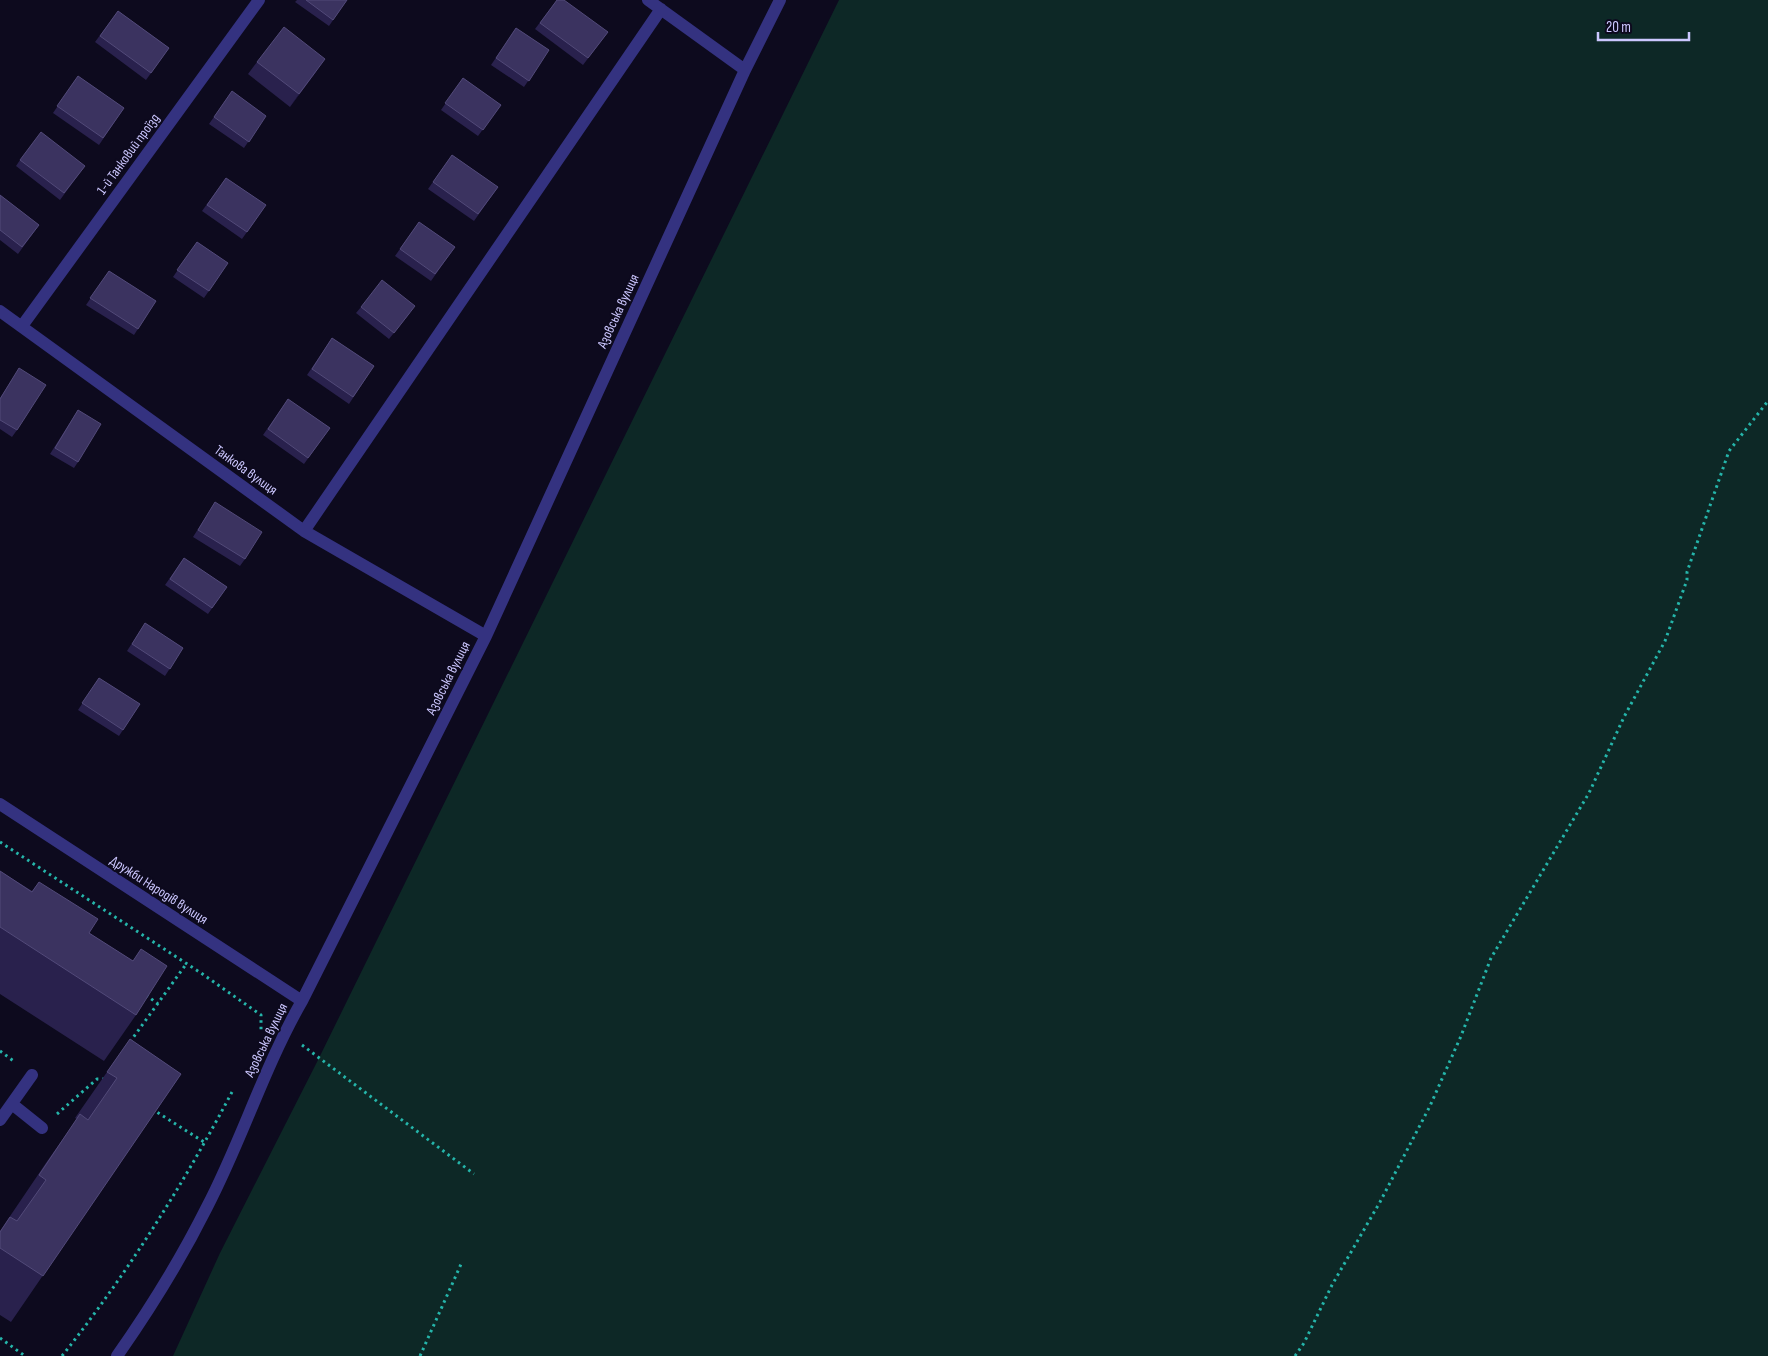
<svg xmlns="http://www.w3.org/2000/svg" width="1768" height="1356" font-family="'Sofia Sans Condensed',sans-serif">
<rect width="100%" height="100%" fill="#0d0a1e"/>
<path fill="#0d2826" d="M839,0H1768V1356H173L220,1253L318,1060Z"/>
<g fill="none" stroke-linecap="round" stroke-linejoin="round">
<path stroke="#25b5aa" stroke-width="3" stroke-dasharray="2.5 4" stroke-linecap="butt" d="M0,842L201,973L261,1015V1031
M146,995L158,1004
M130,1042L187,963
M302,1045L474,1174
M0,1051L15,1062
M152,1109L204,1142
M57,1114L97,1079H105
M0,1338L25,1356
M62,1356C127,1274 183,1185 232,1092
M420,1356L462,1262
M1295,1356L1304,1343L1332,1285L1380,1202L1430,1106L1461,1036L1491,958L1589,793L1624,717L1665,641L1687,580V572L1729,451L1768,401"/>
<path stroke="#343280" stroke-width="12" d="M648,0L745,70
M0,311L304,531L486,636
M22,326L259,0
M304,531L661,9
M0,804L302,1001
M12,1104L42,1128
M0,1120L32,1075
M117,1356C150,1309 181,1259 207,1207C242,1140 264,1067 302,1001L486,636L745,70L780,0"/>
</g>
<path fill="#29214d" d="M297,0H347L329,26L295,2Z
M557,0L608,32L583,65L535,29Z
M118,11L169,48L146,80L95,42Z
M516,28L549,50L524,87L491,65Z
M257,62L316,72L290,107L248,74Z
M78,76L124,108L99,145L53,113Z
M463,78L501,105L478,136L441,110Z
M232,91L266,116L244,148L209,124Z
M452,155L498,187L474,221L428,189Z
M20,160L85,166L60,200L16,166Z
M226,178L266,205L242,239L202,211Z
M0,195L39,225L18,254L0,240Z
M419,222L455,247L431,281L395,256Z
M197,242L228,263L204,298L173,277Z
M109,271L156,301L134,335L86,305Z
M361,307L410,313L389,339L356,313Z
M332,338L374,366L349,404L307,375Z
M15,375L17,430L12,437L0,429V398Z
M288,399L330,428L304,464L263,435Z
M78,410V462L74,468L50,454Z
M215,502L245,559L240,566L193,537Z
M184,558L227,587L208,614L165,585Z
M145,623L183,648L165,676L127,651Z
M99,678L140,704L119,736L78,710Z
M0,871L32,891L39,882L89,933L133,961L141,949L136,1015L104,1061L0,994Z
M130,1039L181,1074L11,1322L0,1315V1231L48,1160L77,1119L75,1118Z"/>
<path fill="#171132" d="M325,59L316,72L290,107L299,94Z"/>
<path fill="#3b3360" stroke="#524a79" d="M306,0H347L333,20Z
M557,0H564L608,32L588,58L540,23Z
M118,11L169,48L151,73L100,36Z
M284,27L325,59L299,94L257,62Z
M516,28L549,50L529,81L496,58Z
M78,76L124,108L103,138L57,106Z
M463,78L501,105L483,130L445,103Z
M232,91L266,116L249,142L214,117Z
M41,132L85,166L64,193L20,160Z
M452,155L498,187L478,214L433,182Z
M226,178L266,205L247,232L207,205Z
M0,195L39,225L22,247L0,230Z
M419,222L455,247L435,274L400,249Z
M197,242L228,263L209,291L177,270Z
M109,271L156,301L138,329L90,298Z
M382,280L415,306L394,333L361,307Z
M332,338L374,366L353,397L312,369Z
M19,368L46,385L17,430L0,420V399Z
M288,399L330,428L308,458L268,429Z
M78,410L101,424L78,462L55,448Z
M215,502L262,532L245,559L198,530Z
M184,558L227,587L212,608L170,579Z
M145,623L183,648L170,669L132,644Z
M99,678L140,704L123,730L82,703Z
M0,871L32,892L39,882L98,919L89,933L133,961L141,949L167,966L136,1015L0,927Z
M130,1039L181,1074L43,1276L0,1248V1232L10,1217L17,1221L46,1180L39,1175L80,1114L88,1120L117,1078L107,1072Z"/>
<g text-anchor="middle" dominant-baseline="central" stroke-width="4" stroke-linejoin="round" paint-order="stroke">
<g font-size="14" fill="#ccc7ff" stroke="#0d0a1e">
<text transform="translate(128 154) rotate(-54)">1-й Танковий проїзд</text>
<text transform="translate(618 311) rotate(-65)">Азовська вулиця</text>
<text transform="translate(246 470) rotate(36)">Танкова вулиця</text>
<text transform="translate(448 678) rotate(-63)">Азовська вулиця</text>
<text transform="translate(159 890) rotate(33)">Дружби Народів вулиця</text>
<text transform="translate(266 1040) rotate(-64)">Азовська вулиця</text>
</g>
</g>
<path d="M1598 32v8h91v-8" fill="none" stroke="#ccc7ff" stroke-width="2.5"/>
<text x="1606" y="32" font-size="15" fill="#ccc7ff" stroke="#0d0a1e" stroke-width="4" paint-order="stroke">20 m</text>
</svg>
